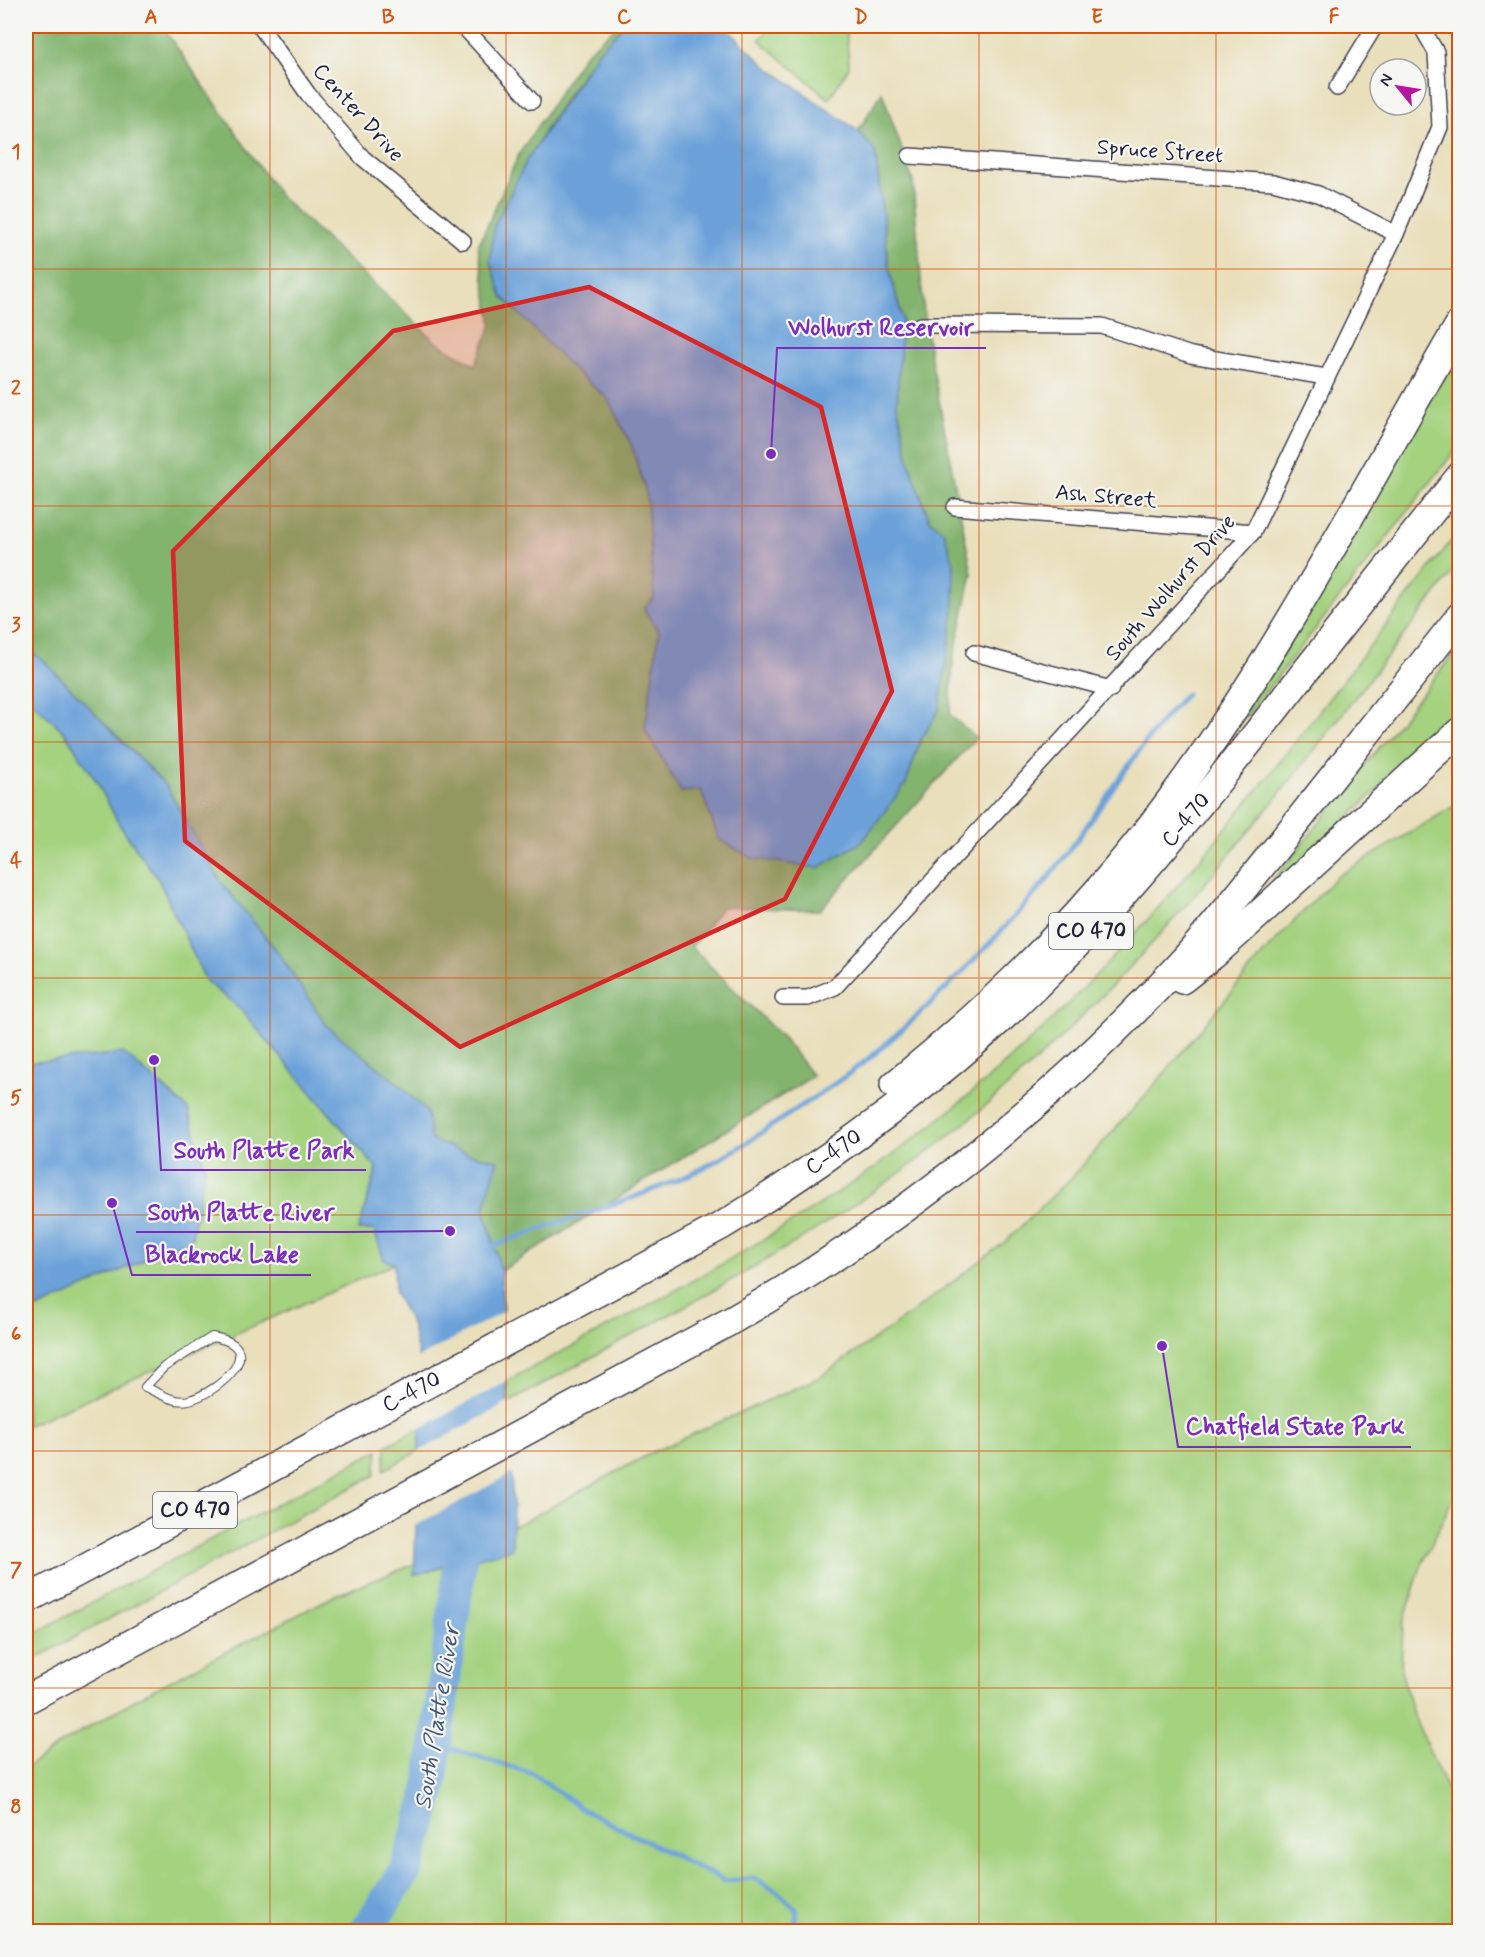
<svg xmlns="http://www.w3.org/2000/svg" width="1485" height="1957" font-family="Mynerve,sans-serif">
<rect width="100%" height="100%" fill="#f6f6f2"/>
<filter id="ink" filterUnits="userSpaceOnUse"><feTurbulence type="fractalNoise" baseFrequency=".0167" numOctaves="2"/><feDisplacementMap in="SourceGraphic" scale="12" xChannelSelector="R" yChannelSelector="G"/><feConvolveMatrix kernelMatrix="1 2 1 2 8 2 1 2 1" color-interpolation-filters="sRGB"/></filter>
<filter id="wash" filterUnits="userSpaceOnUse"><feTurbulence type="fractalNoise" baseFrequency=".008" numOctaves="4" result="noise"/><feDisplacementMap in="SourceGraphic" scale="24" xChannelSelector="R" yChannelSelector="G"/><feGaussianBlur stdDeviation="1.35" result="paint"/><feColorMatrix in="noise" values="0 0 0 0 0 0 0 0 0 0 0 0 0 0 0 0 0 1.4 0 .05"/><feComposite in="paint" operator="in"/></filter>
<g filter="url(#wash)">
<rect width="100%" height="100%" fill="#e9dfbb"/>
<path fill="#a4d27f" stroke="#637a5d" stroke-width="1.5" d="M772,26H843L846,29L849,67L829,99L759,40Z
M1459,350V446L1246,717L1243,714Z
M1459,531V564C1300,767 1148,979 944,1140C810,1245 657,1321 508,1403L507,1381C666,1296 831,1212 970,1094C1161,933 1305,726 1459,531Z
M1459,647V714L1276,885L1273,881Z
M26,696L65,733L97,782L119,824L159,881L206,981L239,1008L377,1169L358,1230H374L394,1264L26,1426Z
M1459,803V1485L1420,1569L1403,1625L1401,1670L1412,1712L1452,1801L1459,1849V1931L26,1932V1768L67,1740L145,1694L336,1595L523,1522L655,1451L818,1378L912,1313L1006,1241L1072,1177L1157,1082L1264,953L1336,877Z
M420,1428L419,1451L384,1470L386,1446Z
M378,1450L375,1475L26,1664V1638Z"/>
<path fill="#83b46e" stroke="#526b54" stroke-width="1.5" d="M26,26H162L279,195L436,342L475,365L492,324L478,246L519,154L584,55L617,26H623C568,83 529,155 494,226L574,370L607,398L632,446L647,496L654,598L644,609L659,632L645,730L681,792L701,790L719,839L906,783L920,741L939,710L944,532L929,519L909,462L897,404L902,318L889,268L875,151L858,131L882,92L913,182L925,327L972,574L953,661L950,715L976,738L820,910L722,907L691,947L784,1039L813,1076L501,1271L484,1208L497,1160L468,1154L431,1140L396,1082L327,1026L277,951L221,882L166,786L45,662L26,647Z"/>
<path fill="#6ca2d9" stroke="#47628a" stroke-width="1.5" d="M623,26H724L766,66L858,131L875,151L889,268L902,318L897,404L909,462L929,519L944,532L954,563V611L939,710L920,741L906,783L862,842L818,868L751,858L719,839L701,790L681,792L645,729L659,632L644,609L654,598L647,496L632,446L607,398L574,370L502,296L490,261L494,226L528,158L598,52Z
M26,647L45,662L166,786L221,882L277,951L327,1026L396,1082L427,1112L431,1140L468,1154L498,1160L484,1208L501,1271L513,1508L512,1549L414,1575L420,1428L419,1358L411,1324L395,1293L394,1264L384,1260L374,1230H358L377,1169L239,1008L206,981L159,881L119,824L97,782L65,733L26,696Z
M124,1053L188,1109L205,1168L192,1238L26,1314V1063Z"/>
<path fill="#e9dfbb" d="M505,1311L509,1380L417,1430L416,1359Z
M511,1401L514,1472L413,1527L416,1453Z"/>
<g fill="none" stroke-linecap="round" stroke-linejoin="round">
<path stroke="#6ca2d9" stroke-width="5" d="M491,1247C558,1221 627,1203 693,1173C725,1158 757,1136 786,1116C818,1095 851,1074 879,1050C938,999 993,942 1043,884C1095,823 1131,751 1186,694
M436,1744L534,1774L582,1809L725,1881L754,1878L777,1891L797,1910L794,1932"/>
<path stroke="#6ca2d9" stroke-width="33" d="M365,1932L406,1870L429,1795L466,1519"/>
</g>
</g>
<g filter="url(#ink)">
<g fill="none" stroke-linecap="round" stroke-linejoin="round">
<g stroke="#403e4e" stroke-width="10">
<path id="lane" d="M212,1337C272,1346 218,1393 189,1400C174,1404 158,1392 145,1387L164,1367Z"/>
</g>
<g stroke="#403e4e" stroke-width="18">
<path id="street" d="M260,26L308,94L363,158L463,241
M463,26L532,101
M1337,88L1375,26
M910,156L1273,182L1318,194L1396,234
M920,325L1102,326L1191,355L1326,377
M955,507L1253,532
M974,653L1111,689
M783,998H808L835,987L1253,532L1396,234L1440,127L1436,52L1421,26"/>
</g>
<g stroke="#403e4e" stroke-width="30">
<g id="highway">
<path d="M1182,980L1215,954L1460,731"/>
<path d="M894,1085C996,1003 1090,908 1168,803C1280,654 1366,485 1460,323"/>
<path id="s1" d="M26,1600L723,1225C833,1158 938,1081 1031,991C1122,903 1200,805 1278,706C1339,630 1399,553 1460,476"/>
<path d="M26,1700L729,1322C897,1226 1048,1107 1179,965C1214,927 1245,886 1278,846C1339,770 1399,693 1460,616"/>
</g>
</g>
<use href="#lane" stroke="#fff" stroke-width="8"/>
<use href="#street" stroke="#fff" stroke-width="15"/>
<use href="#highway" stroke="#fff" stroke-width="27"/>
</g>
</g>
<path fill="#d62828" fill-opacity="0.2" stroke="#d62828" stroke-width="4.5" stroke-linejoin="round" d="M589,287L821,407L892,691L785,899L460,1047L185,841L173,551L393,331Z"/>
<path fill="none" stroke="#d45411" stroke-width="1.5" stroke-opacity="0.55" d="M270,26V1932M506,26V1932M742,26V1932M979,26V1932M1216,26V1932M26,269H1460M26,506H1460M26,742H1460M26,978H1460M26,1215H1460M26,1451H1460M26,1688H1460"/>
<g text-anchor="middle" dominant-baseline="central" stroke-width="4.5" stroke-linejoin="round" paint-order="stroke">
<g fill="#f6f6f2" stroke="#626272" stroke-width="1.5">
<rect x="1049" y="913" width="84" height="36" rx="4.5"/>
<rect x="153" y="1492" width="84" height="36" rx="4.5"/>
</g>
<g font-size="21" font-weight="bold" fill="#22223b">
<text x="1091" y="931">CO 470</text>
<text x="195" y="1510">CO 470</text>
</g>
<g font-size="22" fill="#22223b" stroke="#f6f6f2">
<text transform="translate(358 113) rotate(48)">Center Drive</text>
<text transform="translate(1160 152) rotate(4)">Spruce Street</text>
<text transform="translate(1106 497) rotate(5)">Ash Street</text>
<text transform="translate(1171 588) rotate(-49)">South Wolhurst Drive</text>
<text stroke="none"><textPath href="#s1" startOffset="1410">C-470</textPath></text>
<text stroke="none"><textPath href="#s1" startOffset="924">C-470</textPath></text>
<text stroke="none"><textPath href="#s1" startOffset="438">C-470</textPath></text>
</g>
<g font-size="24" font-style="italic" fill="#40557a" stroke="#f6f6f2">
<text transform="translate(438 1717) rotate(-81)">South Platte River</text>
</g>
</g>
<path fill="none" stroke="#7b2cbf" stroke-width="2" d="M771 454L777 348H986M154 1060L161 1170H366M450 1231L346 1232H136M112 1203L132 1275H311M1162 1346L1178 1447H1411"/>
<g fill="#7b2cbf" stroke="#f6f6f2" stroke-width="2">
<circle cx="771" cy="454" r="6"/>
<circle cx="154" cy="1060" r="6"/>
<circle cx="450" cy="1231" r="6"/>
<circle cx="112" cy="1203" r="6"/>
<circle cx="1162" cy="1346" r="6"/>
</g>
<g font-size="24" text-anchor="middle" font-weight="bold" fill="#7b2cbf" stroke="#f6f6f2" stroke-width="4.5" stroke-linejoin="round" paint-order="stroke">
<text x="881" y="335">Wolhurst Reservoir</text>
<text x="264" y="1158">South Platte Park</text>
<text x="241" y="1220">South Platte River</text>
<text x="222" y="1262">Blackrock Lake</text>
<text x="1295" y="1434">Chatfield State Park</text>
</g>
<rect width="1485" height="1957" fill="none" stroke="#f6f6f2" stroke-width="66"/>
<g transform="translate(1398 87) rotate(300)"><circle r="28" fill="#f6f6f2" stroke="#a1a1a9" stroke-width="1.5"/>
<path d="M0-4.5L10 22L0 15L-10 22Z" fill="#b5179e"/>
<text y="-9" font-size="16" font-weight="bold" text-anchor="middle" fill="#22223b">N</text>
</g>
<rect x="33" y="33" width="1419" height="1891" fill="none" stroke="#d45411" stroke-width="2"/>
<g font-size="20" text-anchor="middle" font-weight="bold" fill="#d45411">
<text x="151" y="23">A</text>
<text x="388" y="23">B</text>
<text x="624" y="23">C</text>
<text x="861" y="23">D</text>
<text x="1097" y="23">E</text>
<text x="1334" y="23">F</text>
<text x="16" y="158">1</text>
<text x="16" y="394">2</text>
<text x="16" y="631">3</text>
<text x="16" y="867">4</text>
<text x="16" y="1104">5</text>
<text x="16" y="1340">6</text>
<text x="16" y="1576">7</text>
<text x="16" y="1813">8</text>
</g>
</svg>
